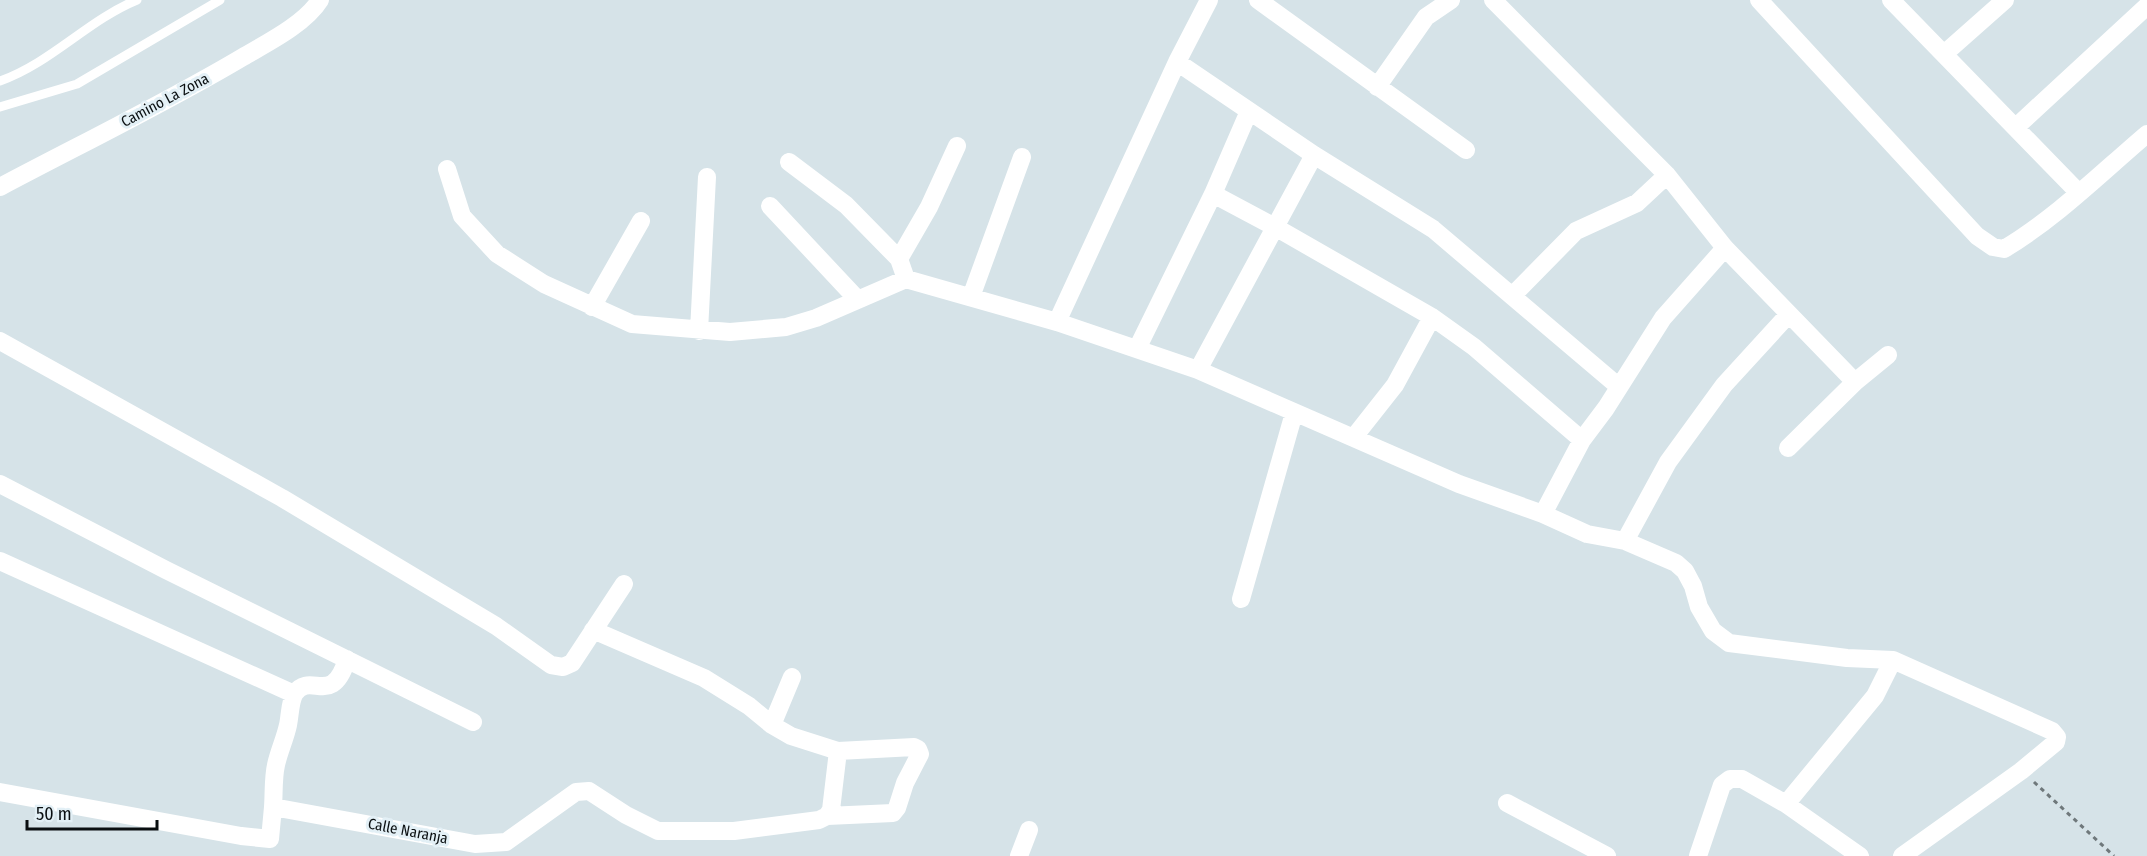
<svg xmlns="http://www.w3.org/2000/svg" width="2147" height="856" font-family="'Fira Sans Condensed',sans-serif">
<rect width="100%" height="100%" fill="#d6e3e8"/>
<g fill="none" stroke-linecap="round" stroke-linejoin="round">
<path stroke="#6f787b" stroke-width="3" stroke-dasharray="4.5 4.5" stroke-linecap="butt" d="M2034,782L2114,856"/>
<path stroke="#fff" stroke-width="9" d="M0,81C51,63 88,20 137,0
M0,107L77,84L220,0"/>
<path stroke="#fff" stroke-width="18" d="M1258,0L1466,150
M1493,0L1667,175L1725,248L1855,382
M1759,0L1977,236L1993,247L2004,249C2056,218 2101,173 2147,134
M1891,0L2079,193
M1944,54L2005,0
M1177,62L1314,155L1433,229L1618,386
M1377,87L1426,17L1451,0
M2016,127L2147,6
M789,162L846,205L899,259
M447,169L462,216L497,254L544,284L632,324L730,332L786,327L816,318L906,279L1057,322L1198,370L1459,484L1543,514L1587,534L1625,541L1676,563L1685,571L1693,586L1699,607L1713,631L1729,643L1847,658L1893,660L2052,731L2057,737L2056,742L2021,771L1902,856
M0,187C81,144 164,104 243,57C267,43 305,24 320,0
M1213,194L1275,227L1432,317L1474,347L1582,440
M770,206L858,300
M906,279L899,259L929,207L957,146
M1512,296L1576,231L1637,203L1667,175
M971,297L1022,157
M592,307L641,221
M1057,322L1177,62L1209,0
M699,331L707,177
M0,341L282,498L496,626L551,665L563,667L572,663L624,584
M1137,349L1213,194L1249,111
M1198,370L1314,155
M1354,437L1395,385L1432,317
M1788,448L1855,382L1888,355
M0,484L166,570L473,722
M1543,514L1582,440L1606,408L1663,318L1725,248
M1625,541L1668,462L1724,385L1789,314
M0,561L294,694
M1241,599L1294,413
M593,630L704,678L749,706L772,725L791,736L838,751L914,747L918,749L920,754L905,783L897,808L893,813L827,816
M772,725L792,677
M0,792L241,836L270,839L273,807L475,844L506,842L576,792L589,791L626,815L658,831H734L819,820L827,816L831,810L838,751
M1507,803L1607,856
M1786,804L1860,856
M273,807C274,794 273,778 276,765C279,751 285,739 288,725C290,716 290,700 295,693C311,671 332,708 347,659
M1019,856L1029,830
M1698,856L1722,785L1730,779H1742L1786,804L1875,696L1893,660"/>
</g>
<g text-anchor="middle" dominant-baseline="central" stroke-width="6" stroke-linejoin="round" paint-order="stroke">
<g font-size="15" fill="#0a0f11" stroke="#e3f0f6">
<text transform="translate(165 100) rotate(-28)">Camino La Zona</text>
<text transform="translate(408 831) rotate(11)">Calle Naranja</text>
</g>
</g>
<path d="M27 820v9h130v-9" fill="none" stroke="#0a0f11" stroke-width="3"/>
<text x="36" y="820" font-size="18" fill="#0a0f11" stroke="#e3f0f6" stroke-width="4.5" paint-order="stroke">50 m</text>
</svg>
